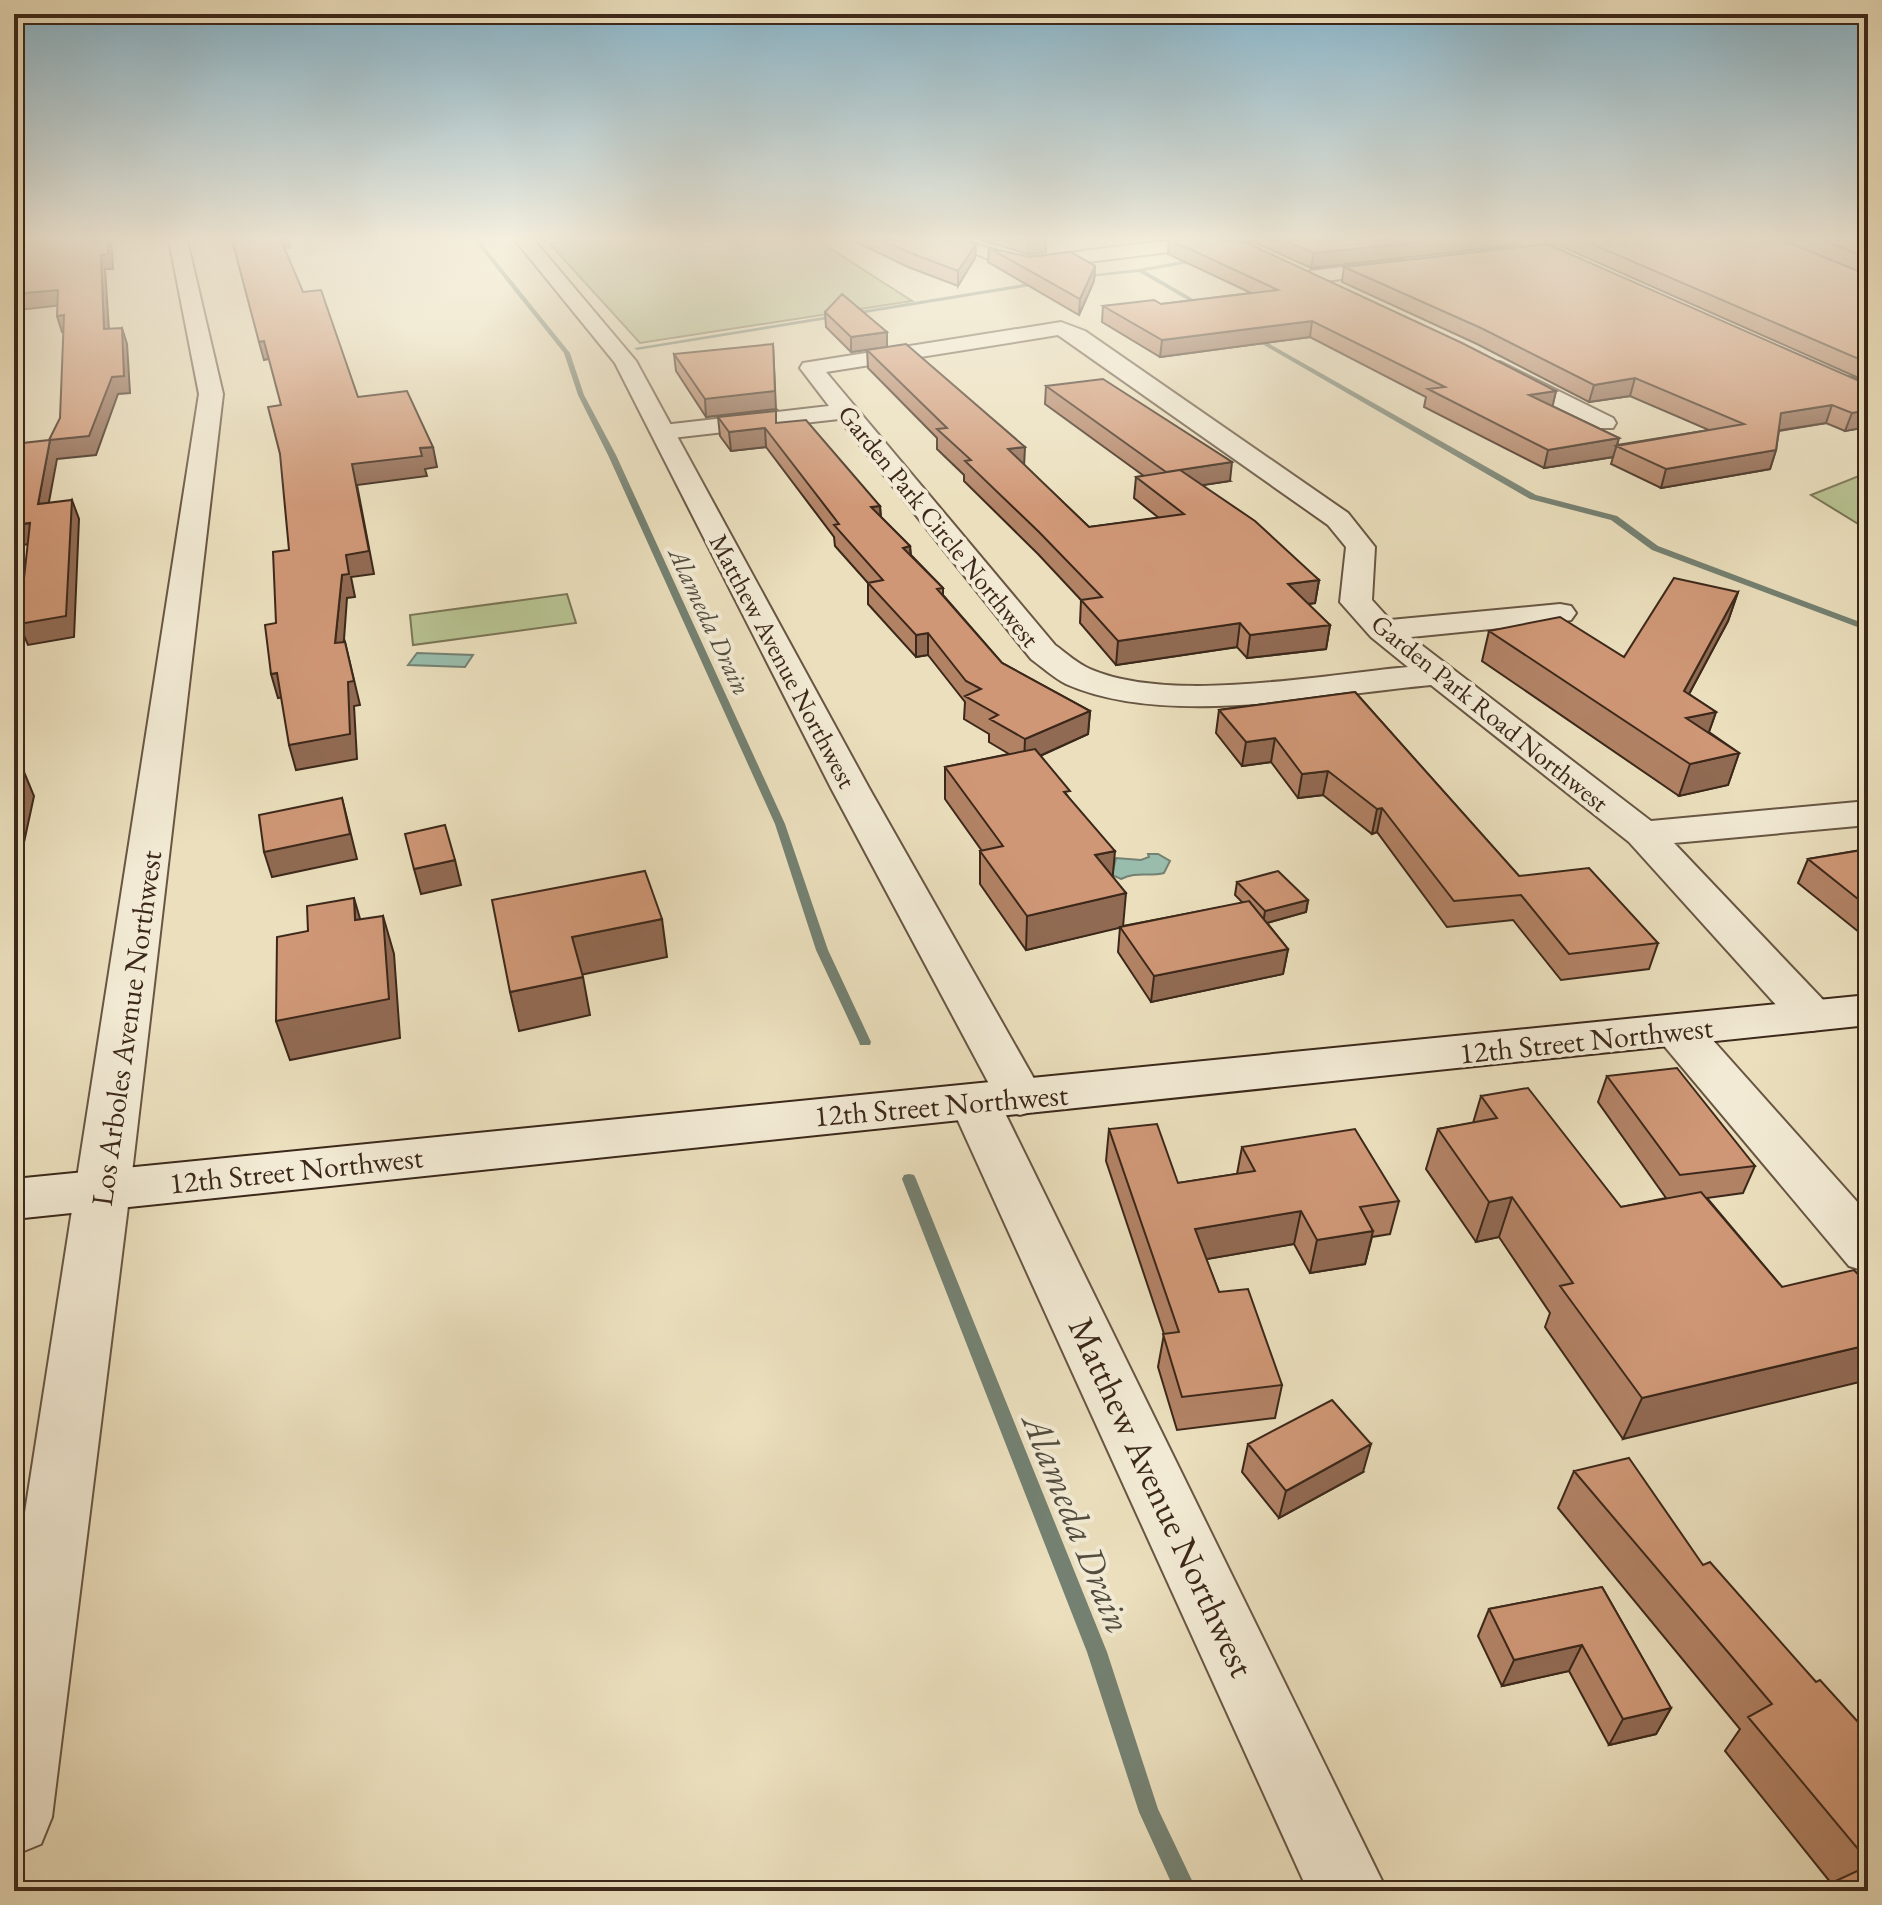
<svg xmlns="http://www.w3.org/2000/svg" width="1882" height="1905" font-family="'EB Garamond',serif">
<rect width="100%" height="100%" fill="#ebdfbd"/>
<filter id="stains"><feTurbulence type="fractalNoise" baseFrequency=".0025" numOctaves="4"/><feColorMatrix values="0 0 0 0 .2 0 0 0 0 .09 0 0 0 0 .02 0 0 0 .5 -.17"/></filter>
<radialGradient id="worn" r=".72"><stop offset=".6" stop-color="#630" stop-opacity="0"/><stop offset="1" stop-color="#630" stop-opacity=".3"/></radialGradient>
<path fill="#b7c291" stroke="#7a7556" stroke-width="2" d="M567,240H817L912,301L640,343L550,244Z
M1868,474V530L1811,495L1864,474Z
M567,594L576,623L413,645L410,615Z"/>
<path fill="#99bdad" stroke="#748172" stroke-width="2" d="M417,653L473,655L465,667L408,665Z
M1148,854H1158L1170,861L1164,873C1148,877 1136,871 1121,879L1112,875L1116,858L1141,860L1149,857Z"/>
<g fill="none" stroke-linecap="round" stroke-linejoin="round">
<path fill="#748172" fill-rule="evenodd" d="M474,240H479L570,353L584,395L616,455L785,824L828,950L871,1042L870,1045H860L859,1042L816,950L775,824L608,455L578,395L564,353Z
M1198,258L1200,261L1145,271L1207,307L1205,310L1139,272L1080,278L1077,276L1139,269Z
M1042,281L1044,284L637,350L634,348Z
M1252,334L1536,495L1617,516L1658,546L1868,625V631L1652,550L1611,520L1530,499L1250,337Z
M909,1174L914,1175L916,1179L1107,1652L1158,1809L1197,1891H1175L1139,1812L1087,1652L902,1179L904,1175Z"/>
<g stroke="#685643" stroke-width="4">
<path id="minor" d="M169,240H187L223,394L130,1190L52,1817L41,1844L14,1855V1583L199,394Z
M945,240C976,240 1000,256 1031,257C1066,256 1216,227 1235,246L1226,251H1177L1031,269L995,262Z
M1516,240H1540L1597,269L1595,273H1581Z
M1400,260L1409,266L1407,270L1311,283L1301,277L1311,271Z
M1061,322L1085,331L1348,513L1375,547L1372,600L1390,620L1560,604L1571,606L1576,613L1571,620L1560,622L1411,637L1651,821L1868,801V825L1674,843L1828,1005L1835,1016L1828,1027L1812,1031L1796,1027L1629,842L1431,685C1324,695 1165,728 1066,684C1054,678 1042,667 1031,659L839,419L663,439L651,432L663,425L829,406L800,368L803,363ZM1058,335L1328,525L1346,547L1340,602L1371,637L1408,667C1321,675 1170,704 1090,669C1078,664 1066,653 1055,645L826,372Z
M1500,362L1613,418L1616,423L1613,428H1595L1492,374L1489,369L1492,364Z
M1677,1015L1694,1019L1868,1214V1272L1849,1266L1660,1041L1654,1030L1660,1019Z
M975,1086L993,1091L1000,1103L1387,1891H1308L950,1103L957,1091Z"/>
</g>
<g stroke="#685643" stroke-width="4">
<path id="tertiary" d="M515,240H534L636,361L869,788L1045,1098L1037,1110L1020,1115L1003,1110L831,788L615,363Z"/>
</g>
<g stroke="#3c281a" stroke-width="4">
<path id="secondary" d="M1868,995V1025L14,1219V1179Z"/>
</g>
<use href="#minor" fill="#f2ead4" fill-rule="evenodd"/>
<use href="#tertiary" fill="#f2ead4" fill-rule="evenodd"/>
<use href="#secondary" fill="#f2ead4" fill-rule="evenodd"/>
</g>
<path fill="#b28265" stroke="#3c281a" stroke-width="2" d="M852,240H968L976,244L975,258L958,286L908,267Z
M981,240H1046V252L1028,254Z
M1169,240L1556,391L1552,406L1619,438L1617,445L1709,430L1630,396L1589,402L1477,344L1342,282L1344,267L1861,379L1547,240H1868V427L1845,431L1826,423L1779,431L1776,450L1770,469L1661,488L1611,464L1613,457L1544,468L1424,407L1426,397L1310,337L1160,357L1102,322L1103,306L1161,304L1251,293L1168,254Z
M1235,240H1518L1517,245L1311,268L1256,243Z
M989,248L1029,257L1095,266L1094,281L1079,315L988,262Z
M825,312L887,332V347L851,352L826,327Z
M867,350L1024,465L1089,527L1159,518L1134,498L1136,477L1144,476L1045,404L1046,386L1230,481L1202,485L1319,580L1315,603L1308,604L1330,625L1326,649L1247,658L1237,647L1116,665L1080,623L1081,600L1038,554L964,481V475L937,449V438L868,368Z
M674,354L776,409L706,417L676,371Z
M718,417L777,423L880,506L881,517L910,546L911,555L943,588V595L1002,663L1090,711L1088,734L1040,756L1069,798L1112,876L1123,926L1243,903L1235,895L1237,882L1308,900L1306,912L1267,923L1288,949L1283,974L1151,1002L1118,952L1120,927L1026,950L980,884V851H982L945,799V767L1009,754L989,742V734L964,719L965,702L928,655L916,657L868,604V583L835,546L834,537L766,447L731,451L720,436Z
M1738,592L1728,621L1689,694L1716,712L1709,732L1739,753L1728,785L1679,796L1482,661L1489,631L1624,657Z
M1355,692L1519,876L1658,943L1649,969L1561,980L1513,920L1447,927L1377,832L1372,834L1323,795L1298,798L1271,762L1242,766L1216,733L1219,710Z
M1868,846V936L1865,937L1798,883L1808,859L1867,849Z
M1607,1076L1755,1166L1743,1193L1707,1198L1782,1287L1623,1439L1545,1327L1550,1313L1499,1237L1476,1242L1426,1169L1438,1129L1473,1123L1481,1096L1621,1207L1666,1198L1598,1102Z
M1109,1129L1178,1183L1237,1174L1242,1147L1399,1201L1390,1234L1372,1237L1365,1264L1310,1273L1294,1244L1206,1259L1219,1292L1282,1385L1275,1418L1177,1430L1158,1367L1164,1334L1106,1161Z
M1248,1444L1363,1472L1279,1518L1242,1472Z
M1574,1471L1703,1565L1816,1682L1868,1733V1891L1831,1883L1725,1751L1740,1729L1558,1508Z
M1602,1587L1671,1708L1656,1734L1609,1745L1569,1671L1502,1686L1478,1636L1489,1609Z"/>
<path fill="#916a53" stroke="#3c281a" stroke-width="2" d="M108,240H111L113,269H105L110,346L104,329L101,255Z
M280,240H288L290,248H282Z
M1029,240H1046V252L1028,254Z
M1437,240H1518L1517,245L1311,268L1314,253Z
M976,244L975,258L958,286V271Z
M1095,266L1094,281L1079,315L1080,299Z
M58,290L63,305L19,310L14,296V294Z
M64,315L69,331L62,332L57,316Z
M1312,321L1310,337L1160,357L1162,340Z
M122,328L127,344L130,393L118,394L96,455L57,459L45,523L38,504L50,440Z
M887,332V347L851,352V337Z
M264,341L269,359L264,360L259,342Z
M773,344L776,409L706,417L705,399Z
M1635,378L1630,396L1589,402L1594,385Z
M1556,391L1552,409L1529,395Z
M1832,405L1826,423L1775,431L1781,413Z
M1868,410V427L1845,431L1852,413Z
M765,428L766,447L731,451L729,432Z
M1619,438L1613,457L1544,468L1548,450Z
M433,447L437,467L425,469L427,476L357,485L374,574L351,577L355,597L347,598L342,667L335,643L342,575L346,555L352,464L420,448Z
M1025,447L1024,467L1008,449Z
M1776,450L1770,469L1661,488L1666,469Z
M1232,462L1230,481L1165,491L1166,472Z
M72,500L79,519L74,637L28,645L19,624Z
M880,506L881,526L871,507Z
M30,523L38,543L14,546V525Z
M910,546L911,567L903,548Z
M1319,580L1315,603L1284,607L1288,584Z
M1738,592L1728,621L1674,722L1684,691Z
M1240,623L1237,647L1116,665L1118,641Z
M1330,625L1326,649L1247,658L1250,635Z
M928,633V655L916,657V635Z
M345,642L360,705L354,706L357,759L296,770L289,745Z
M277,673L284,697L278,698L271,674Z
M1090,711L1088,734L1024,763L1025,739Z
M1716,712L1705,743L1686,718Z
M1275,738L1271,762L1242,766L1246,742Z
M1739,753L1728,785L1679,796L1690,764Z
M1328,771L1323,795L1298,798L1302,774Z
M24,772L34,796L20,861L14,862V816Z
M342,798L357,859L272,877L264,852Z
M1382,808L1377,832L1372,834L1377,809Z
M1115,851L1112,884L1095,855Z
M455,860L461,885L421,894L414,869Z
M1126,893L1123,927L1026,950L1027,916Z
M354,898L365,936L355,920Z
M1308,900L1306,912L1263,924L1265,911Z
M383,916L394,954L400,1038L290,1060L276,1021Z
M662,919L667,957L580,975L572,937Z
M1288,949L1283,974L1151,1002L1154,976Z
M583,977L590,1015L519,1031L510,992Z
M1512,1197L1499,1237L1476,1242L1489,1202Z
M1301,1211L1294,1244L1190,1262L1195,1229Z
M1373,1231L1365,1264L1310,1273L1317,1240Z
M1868,1345V1380L1623,1439L1642,1398Z
M1371,1444L1363,1472L1279,1518L1286,1491Z
M1582,1645L1569,1671L1502,1686L1514,1660Z
M1671,1708L1656,1734L1609,1745L1623,1719Z"/>
<path fill="#cf9776" stroke="#3c281a" stroke-width="2" d="M20,240H108V254L101,255L104,329L122,328L124,376L112,377L89,436L50,440L38,504L72,500L66,616L19,624L30,523L14,525V444L49,440L60,418L64,315L57,316L58,290L14,294Z
M232,240H281L303,292L321,290L358,397L407,391L433,447L420,448L422,456L352,464L369,551L346,555L349,574L342,575L335,643L345,642L354,681L348,682L350,734L289,745L277,673L271,674L265,625L276,623L273,552L289,550L280,454L268,407L281,405L264,341L259,342Z
M881,240H968L976,244L958,271L908,252Z
M1170,240H1220L1247,243L1462,343L1556,391L1529,395L1619,438L1548,450L1428,389L1445,387L1312,321L1162,340L1103,306L1154,300L1161,304L1278,290Z
M1283,240H1437L1314,253Z
M1583,240H1782L1868,275V363Z
M1821,240H1868V258Z
M1547,244L1857,380L1868,379V410L1852,413L1832,405L1781,413L1776,450L1666,469L1616,446L1744,424L1635,378L1594,385L1481,328L1344,267Z
M989,248L1029,257L1071,252L1095,266L1080,299Z
M842,294L887,332L851,337L825,312Z
M773,344L775,391L705,399L674,354Z
M906,344L1025,447L1008,449L1089,527L1184,514L1136,477L1180,470L1255,521L1319,580L1288,584L1330,625L1250,635L1240,623L1118,641L1081,600L1102,597L1039,532L965,461L971,460L937,429L947,428L867,350Z
M1103,379L1232,462L1166,472L1046,386Z
M776,411V423L806,420L880,506L871,507L910,546L903,548L943,588L937,589L1002,663L1090,711L1025,739L990,719L998,715L965,696L981,689L966,681L928,633L916,635L868,583L883,580L834,525L839,524L765,428L729,432L718,417Z
M1674,578L1738,592L1684,691L1716,712L1686,718L1739,753L1690,764L1489,631L1560,617L1624,657Z
M1355,692L1519,876L1589,868L1658,943L1569,954L1521,895L1454,901L1382,808L1377,809L1328,771L1302,774L1275,738L1246,742L1219,710Z
M1035,749L1070,791L1064,792L1115,851L1095,855L1126,893L1027,916L980,851L1003,846L945,767Z
M24,772L14,816V773Z
M342,798L350,834L264,852L259,815Z
M445,825L455,860L414,869L405,834Z
M1868,849V907L1808,859Z
M645,871L662,919L572,937L583,977L510,992L492,900Z
M1278,871L1308,900L1265,911L1237,882Z
M354,898L355,920L383,916L389,999L276,1021L277,937L308,931L307,906Z
M1249,901L1288,949L1154,976L1120,927Z
M1677,1068L1755,1166L1680,1175L1607,1076Z
M1528,1088L1621,1207L1701,1192L1782,1287L1854,1270L1868,1285V1345L1642,1398L1560,1286L1573,1283L1512,1197L1489,1202L1438,1129L1497,1118L1481,1096Z
M1157,1124L1178,1183L1255,1171L1242,1147L1355,1129L1399,1201L1360,1207L1373,1231L1317,1240L1301,1211L1195,1229L1219,1292L1248,1289L1282,1385L1182,1397L1163,1334L1179,1332L1109,1129Z
M1332,1400L1371,1444L1286,1491L1248,1444Z
M1629,1458L1703,1565L1710,1562L1816,1682L1820,1680L1868,1733V1861L1748,1717L1772,1704L1574,1471Z
M1602,1587L1671,1708L1623,1719L1582,1645L1514,1660L1489,1609Z
M1868,1866V1891H1814Z"/>
<linearGradient id="sky" x2="0" y2="1"><stop stop-color="#88b8d0"/><stop offset="0.47" stop-color="#f6f1e1"/><stop offset="1" stop-color="#f6f1e1" stop-opacity="0"/></linearGradient>
<rect width="1882" height="507" fill="url(#sky)"/>
<g text-anchor="middle" dominant-baseline="central" stroke-width="8" stroke-linejoin="round" paint-order="stroke">
<g font-size="26" fill="#3c281a" stroke="#f2ead4">
<text transform="translate(939 526) rotate(51)">Garden Park Circle Northwest</text>
<text transform="translate(783 661) rotate(62)">Matthew Avenue Northwest</text>
<text transform="translate(1490 713) rotate(39)">Garden Park Road Northwest</text>
</g>
<g font-size="26" font-style="italic" fill="#534d3f" stroke="#f2ead4">
<text transform="translate(710 621) rotate(65)">Alameda Drain</text>
</g>
<g font-size="30" fill="#3c281a" stroke="#f2ead4">
<text transform="translate(126 1028) rotate(-82)">Los Arboles Avenue Northwest</text>
<text transform="translate(1586 1040) rotate(-6)">12th Street Northwest</text>
<text transform="translate(941 1105) rotate(-5)">12th Street Northwest</text>
<text transform="translate(296 1170) rotate(-6)">12th Street Northwest</text>
</g>
<g font-size="36" fill="#3c281a" stroke="#f2ead4">
<text transform="translate(1162 1497) rotate(65)">Matthew Avenue Northwest</text>
</g>
<g font-size="38" font-style="italic" fill="#534d3f" stroke="#f2ead4">
<text transform="translate(1078 1523) rotate(68)">Alameda Drain</text>
</g>
</g>
<rect width="1882" height="1905" fill="none" stroke="#ebdfbd" stroke-width="48"/>
<rect x="16" y="16" width="1850" height="1873" fill="none" stroke="#3c281a" stroke-width="4"/>
<rect x="24" y="24" width="1834" height="1857" fill="none" stroke="#3c281a" stroke-width="2"/>
<rect width="100%" height="100%" filter="url(#stains)"/>
<rect width="100%" height="100%" fill="url(#worn)"/>
</svg>
